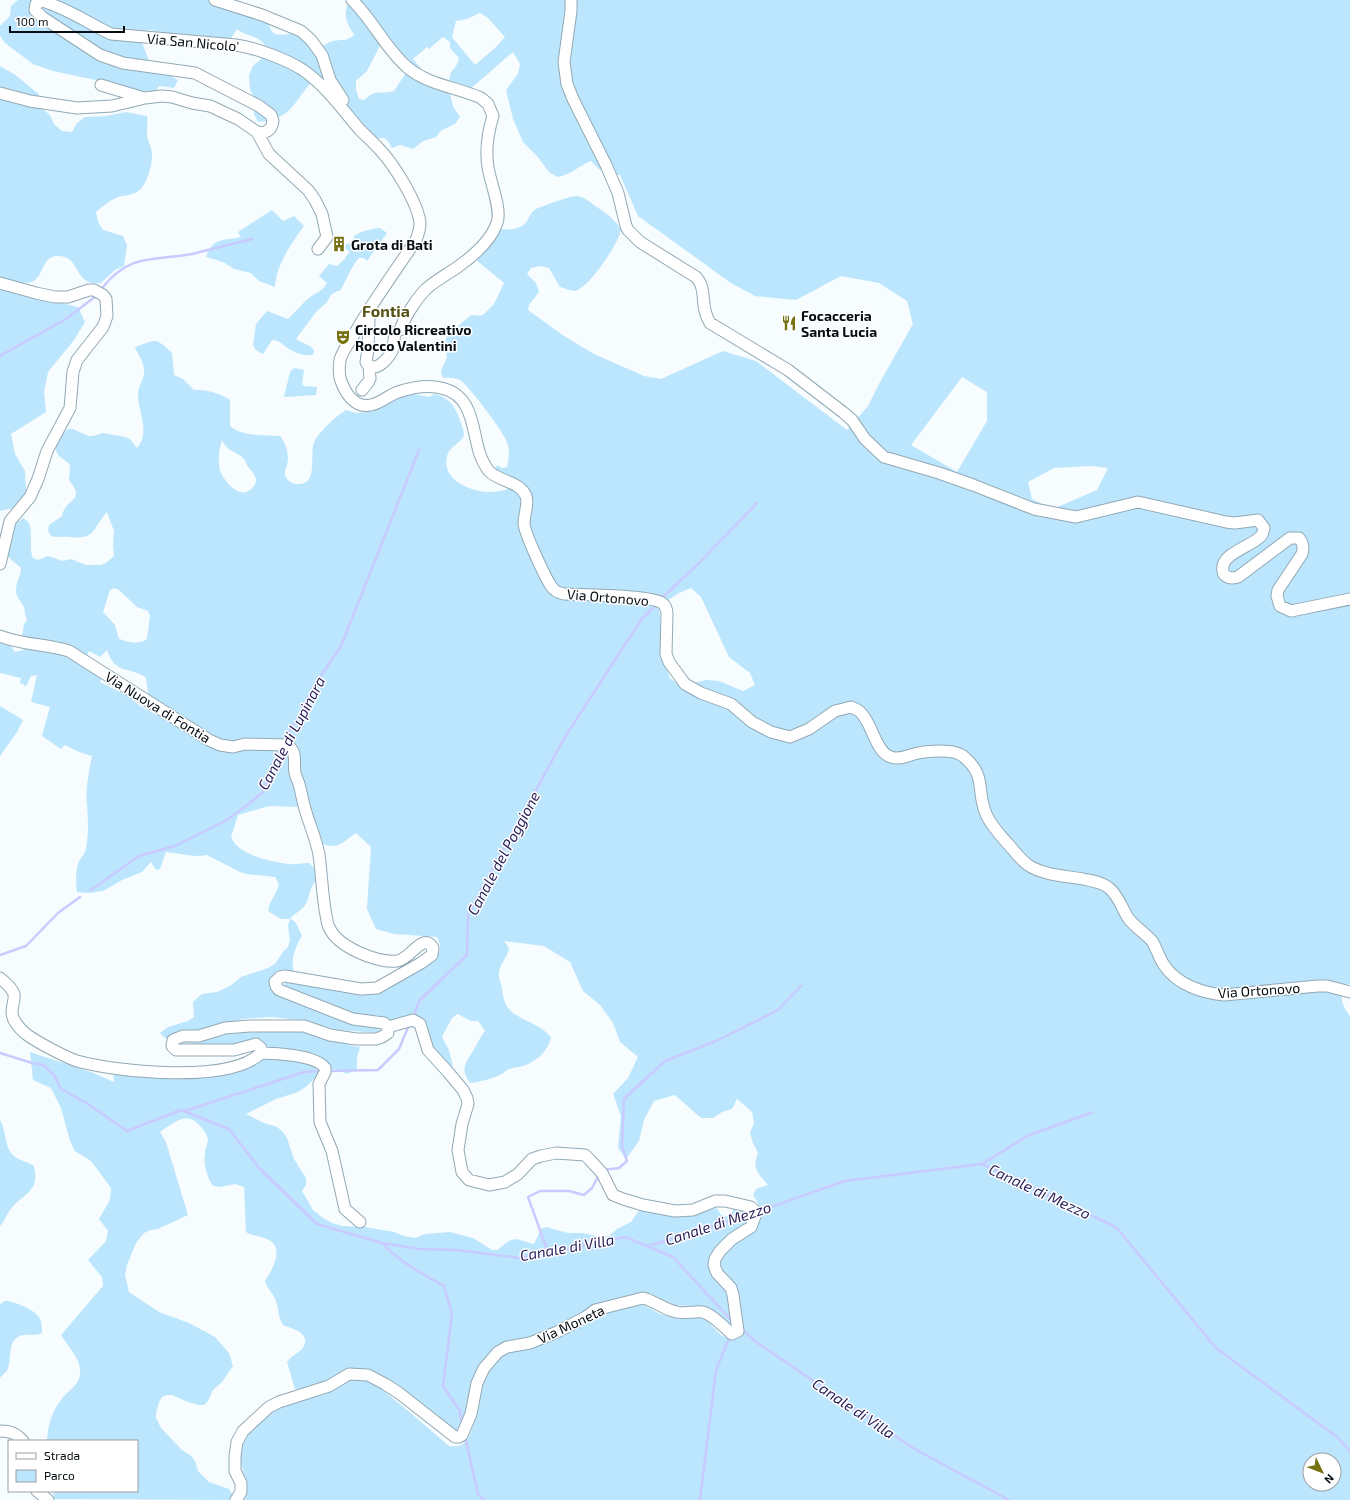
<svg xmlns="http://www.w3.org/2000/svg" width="1350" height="1500" font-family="'Exo 2',sans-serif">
<rect width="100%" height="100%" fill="#f7fcfe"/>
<path fill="#bce6fd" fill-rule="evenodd" d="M18,0H237L246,5L265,10C273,32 266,38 295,33L315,47C325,47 325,43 333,41C341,39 347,42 354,35C353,31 350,30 349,26C345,19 345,13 347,5L350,3L377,36L380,46L367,71L356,81V90L359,99L364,100C377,88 379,95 394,91L406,73L426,85L450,94L453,106L460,117L455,124L442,130L436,137L423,141L413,149L400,145L392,148L388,141L384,138C382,138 378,139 375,138C352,129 341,85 319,77C299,89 298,111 274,119C268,120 264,122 258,122L254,114V98L250,89L249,76L252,67L261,59L267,52C264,35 248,38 237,29L230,40L176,36L151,30L138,32L149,61L156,73L171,76L178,80L174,88L159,86L155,92L147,91L135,93L110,83L53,71L33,64L5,43L0,36V26L10,16L11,6Z
M358,0H1350V984L1344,985C1340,999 1341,1004 1350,1016V1500H241L245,1499C253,1480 234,1464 242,1446C252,1425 274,1406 296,1398C305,1395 315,1398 323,1395C338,1390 348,1374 365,1380C379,1385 391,1397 402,1406C418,1419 433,1432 449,1446C453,1446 458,1447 461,1445C479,1435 476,1390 485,1373C490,1364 499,1358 507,1351L620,1306L644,1305L658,1313L680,1319L699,1317L704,1318L721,1335L730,1339L736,1338L740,1334L720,1268L719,1258L722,1253C730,1247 737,1241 745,1235C761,1222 766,1214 753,1195L756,1189L768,1185C757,1172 752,1169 758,1153L753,1143L750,1133L754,1123L752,1112L737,1099L732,1109L722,1112L713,1118H701L675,1095L654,1101L644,1120L639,1141L626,1159L618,1148L621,1116L613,1094L628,1078L638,1057L620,1042L613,1023L600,1005L583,991L570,962L544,946L504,941L509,948C508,957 500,963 499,973C498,977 501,983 502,988C504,1016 519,1015 539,1027C544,1030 547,1033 551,1037C549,1050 536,1062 523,1066C518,1068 512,1067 507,1070C505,1071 503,1074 500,1075C491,1079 479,1082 470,1083C460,1069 465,1064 473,1051C477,1044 480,1037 485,1031L478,1021H471L458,1014L452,1018L442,1037L449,1050L453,1067C434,1062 431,1042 426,1027L393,1024L378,1015H354L286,988L284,983L289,982L353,993L432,961C441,954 442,947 437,937L394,934L376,929L367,909L371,847L356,833C344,841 339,850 323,844L317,826L308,811L300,807L269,806L238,815L231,837C238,855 269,861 287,864C294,865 301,863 309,863L314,868L317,875L315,882L311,888L307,902L303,908L290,918L296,923L302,936C299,940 298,943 296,948C292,959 292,961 294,973L272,987L356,1024L380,1029L378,1033L339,1030L300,1020L271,1017L243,1019L168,1038H165L160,1033L168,1027L188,1021L194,1017L193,1002L202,994L217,992L230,986L241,977L268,968L275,964L283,952L288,947L290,940L288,926L290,919H281L268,911C269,901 277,894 279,884L275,877L247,874L240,872L207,855C194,858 180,853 166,852L160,869L156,870L151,862L142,872L122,880L103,891L89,893L77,892C76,881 75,872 79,861C82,856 85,854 86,848C89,834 88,819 87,805C85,790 89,771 92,756L79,752L65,745L61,749L42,736L50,707L31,702L37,675L31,676L26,686L20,683L21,678L0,673V639L8,642L15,652L35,647L58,650L103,676L100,682L128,696L140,706L172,723V718L148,694L146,678C132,666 115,676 107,650L100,657L89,651L87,656L22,637L24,624L27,620C25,616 25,611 24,607C21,601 16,598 16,590C16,582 21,576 21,568L8,557L7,552L15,525L23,518C37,524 27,545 33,558L38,560L48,556L63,561L71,559L86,565H101L106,563L114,556L113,546L114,531L107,512C92,529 96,540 69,537C62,536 57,538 51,536L48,531L49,525L62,516C65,498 87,502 69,480C69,475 71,468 69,464C67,461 62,459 59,456C51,446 60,435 68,429H73L88,436H93L103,433L125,437L130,439L137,448C151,431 138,413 138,394C138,386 145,379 144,370C144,362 138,355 135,347C155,341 154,335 172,353L174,375L183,379L194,390C204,389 222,394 230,400V426C243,437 264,435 280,436C285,442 288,451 288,459C288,466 282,473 287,479C289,482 294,484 298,484C320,485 308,452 315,440C322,429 335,417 346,410L356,413L365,412L390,399L414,394L429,397L434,394C450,397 456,408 461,423C462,427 464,431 464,435C462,443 449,446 447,456C441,479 469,491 488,492C494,492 500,491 506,490L509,485L495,470L497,465L502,468L507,467C509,459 510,450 507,442C503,431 469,386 460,380C454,377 448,379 442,377L441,371L447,357L445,346L446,338L451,332L470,316C474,314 478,317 483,315L494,304L504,283L475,259L499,229C509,230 521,230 527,221C530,216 531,212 536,209C540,207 573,195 576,196C583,196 590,202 595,206C606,213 615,219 621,230C619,243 588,289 575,291C571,291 564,288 560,287L549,268L541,266L531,268L527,274L536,283L539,292L529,305L528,310L564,336L594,354L644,376L661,379L723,351L756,361L847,430L868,406L880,382L913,324L907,301L879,283L841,276L796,300L755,296L731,283L638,216L620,175H605L591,161C578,166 571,175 557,177L549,172L537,156L523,142L513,119L506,90L518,74L520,64L513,52L469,90L450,85C447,69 457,71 459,58L450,48V42L443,37L429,49L427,47L413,59L424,72L409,66L368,12L367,7ZM480,13L488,18L505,37L495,48L475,65L452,37L456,21L467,19ZM962,377L987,392V421L957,472L911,445ZM222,440C228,453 238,451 245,460C246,462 247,466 249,468C252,471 255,475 256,479C256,482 256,484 253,487C242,501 227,485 221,473C217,464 219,449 222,440ZM1091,466L1108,468L1097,490L1053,509L1032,499L1028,482L1054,468ZM115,588L120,591L137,607L148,611L150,616L147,639C138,645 129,642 119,639L115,625L103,612L110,590ZM691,588L701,597L729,657L750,673L755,685L743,691L719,681L706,680L680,686L670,678L661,653L660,640L661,626L659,606L679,593ZM1310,1460H1334V1484H1310Z
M0,66C6,70 14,73 19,78C26,83 31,89 39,94L41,108L50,115L54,124L62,131L72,132L77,123L85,117L106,116L126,112L147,116C148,122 147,128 147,134C147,140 151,146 152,152C153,163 147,187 137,192C130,196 121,195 114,199C107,202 101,208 96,212L98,222L103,230L123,236L127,245L124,266L115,270L101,283C98,283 94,284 92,283C74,279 79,256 58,256C40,256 45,278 31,282C22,285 9,279 0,278Z
M272,210L283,221L294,216L304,226C291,244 276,265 275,287L259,281L251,273L234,269L225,263L214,259L206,257C213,237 223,241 241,237L238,232Z
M377,228H380L387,233L367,261L364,258H359C353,263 345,283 340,291H337L331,295L327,302L316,312L296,339C302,343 309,344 314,350L313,355C306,356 297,354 291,350C283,346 281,340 272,340L263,354L256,350L253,345L256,324L267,311L288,319C295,312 302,304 309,298C317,292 321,293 327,283L319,276L329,264L337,266L346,258L345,257L350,252L345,248V245L353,242L354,236L361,232Z
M0,288L78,307L85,322L74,340L48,372L44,392L46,412L11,434L15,454L25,471L26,492L13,508L0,511Z
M294,368L304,370L302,384L304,386L317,387L316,395L284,397L290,372Z
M0,706L23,720L17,732L0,756Z
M280,1029L308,1032L353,1046L360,1047L357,1057V1069L347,1074L336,1069L323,1070L307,1086L298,1092L276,1099L246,1114L264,1123L277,1127L283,1132L287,1138L294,1159L306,1178V1185L302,1191L313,1210L323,1218L332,1223L343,1226L365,1227L394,1232L404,1236L415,1238L425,1234L450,1232L473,1238L492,1250H497C502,1247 506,1242 511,1240C518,1237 527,1243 534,1244L541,1229L546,1227L568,1233H582L603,1237L609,1236L617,1229L631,1222L640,1209L687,1216L717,1208L721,1215L730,1217L735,1206L749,1209L751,1221L709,1261L728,1289L735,1327L732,1329L705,1307L675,1305L655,1296L642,1294L600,1303L587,1309L569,1322L529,1338L499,1346L458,1431L453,1429C432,1412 379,1363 352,1369C341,1371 332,1379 322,1383C313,1387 304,1388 295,1389L287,1362C291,1356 297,1354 302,1349C313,1335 294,1328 284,1326C278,1319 279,1310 276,1301C274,1294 267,1289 265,1281C272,1270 286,1247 267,1239C260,1236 252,1236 246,1232L244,1187L235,1184L220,1187L213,1186C207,1177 203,1164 205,1154C205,1149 208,1143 208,1139C207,1134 203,1129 200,1126C187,1110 173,1123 160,1132L166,1142L188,1215L158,1229L151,1230L144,1233L136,1243L127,1265L125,1275L129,1292L159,1312L189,1323L215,1337L229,1353L233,1366L222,1382L213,1390L208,1401L204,1405H199L188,1402L172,1395H167L162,1397L159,1402L156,1413V1418L161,1428L182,1450L191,1456L195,1461L198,1471L209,1482L229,1489L235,1499L230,1500L54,1499L53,1491H137V1441H47C48,1427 51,1412 61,1400C71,1387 84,1384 79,1364C77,1356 66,1343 61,1335L103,1286L102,1277L88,1260L106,1241L108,1231L99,1219L110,1200L111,1188L91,1161L75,1151L70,1141L61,1108L51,1088L33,1080L30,1052L91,1072L114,1082L113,1071C140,1073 209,1084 231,1071L265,1047L184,1043L187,1042L209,1039L233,1033Z
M0,1120C7,1131 4,1148 14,1156C17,1159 29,1163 34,1166C40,1193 24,1192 10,1210C6,1215 5,1221 0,1226Z
M5,1301C12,1300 35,1310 39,1317C42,1321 42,1328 42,1333C35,1337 28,1333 20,1336C7,1341 12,1358 8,1368C7,1372 2,1375 0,1378V1304Z"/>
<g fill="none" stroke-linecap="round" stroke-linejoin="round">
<path stroke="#c9caff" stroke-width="2.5" d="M103,287C130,253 155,261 192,254C212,249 232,244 252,239
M0,356L66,319L96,296
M664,596L698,564L757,503
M284,743L314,686L341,646L419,450
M91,890L139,856L175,846L225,821L245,807L263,792L272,766L281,749
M0,955L26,946L58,913L80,897
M413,1017L419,1001L467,955L468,915L481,890L565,737L641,620L654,607
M0,1053L32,1063L43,1065L54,1075L61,1089L88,1104L127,1131L181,1110L229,1129L259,1168L317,1224L382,1243L420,1249L457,1250L520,1258L625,1237L673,1257L732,1321
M329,1071L378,1070L399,1049L409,1025
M185,1111L304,1072L322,1071
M982,1164L1029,1135L1091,1113
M604,1170L619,1168L627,1161L622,1146L624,1099L665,1061L716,1041L778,1010L801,986
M759,1211L845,1181L982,1164L1116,1227L1216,1348L1337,1437L1350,1451
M382,1243C400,1262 422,1274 444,1286L452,1314L443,1386L460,1411L462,1424
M648,1246L714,1226L752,1213
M548,1252L528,1197L540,1191H569L584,1195L592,1188L599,1175
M742,1329L756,1342L913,1448L1009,1500
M465,1437L478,1494L484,1500
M700,1500L716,1370L730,1336"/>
<g stroke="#92a9b5" stroke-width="13">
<path id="minor" d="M215,0L262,15L301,31L311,40L322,55L330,80L343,100
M352,0C373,20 385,48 407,67C428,85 456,87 481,98L488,104L493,116C488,132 485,149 488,167C490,182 502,209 497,223C491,240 473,256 459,266C448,274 436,280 426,289C417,298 404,318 400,330L395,332C394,337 394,345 392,351C387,360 374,375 366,362L368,349L369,320
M571,0V11L564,62L567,84L573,99L606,165L618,193L626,226L628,230L640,242L696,277C708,290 699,306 710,323L788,370L844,413L852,420L865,439L884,457L939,473L973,485L1034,509L1076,517L1138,502L1226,522L1235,523L1258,520L1264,528C1263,531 1263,534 1261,536C1251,547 1219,554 1223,571C1223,573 1224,575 1226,576C1230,579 1234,578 1238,577L1290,538H1299C1303,543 1304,547 1302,554L1278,590L1277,596L1280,606L1291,611L1350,599
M101,85L144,98
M0,93L30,101L77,108L112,106L145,98L162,96L172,97L192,103L210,106L238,119L257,132L269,154L308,190L315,200L322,214L327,237L318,249
M257,132C266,134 272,130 273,121L271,115L259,106L195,73L123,63L100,55L42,17L35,10L36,4L42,1C67,8 88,23 111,34L236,45C256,48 286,59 303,70C326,86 342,109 360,130C367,137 374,143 381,151C394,165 418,203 420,223C420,229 418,235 416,240C396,270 374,300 356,331C351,340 342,351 340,360C339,366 339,372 340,378C344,391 354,409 371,405C381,403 389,395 398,392C413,387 430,384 445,389C455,392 461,397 466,406C477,426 474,453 489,471C499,482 520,481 526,496C529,504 524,514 524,523C524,532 545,577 551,586C554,591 559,593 564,594C581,595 651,595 662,603C666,606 667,609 667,614L666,654L669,662L685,684L701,693L731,704L752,722L771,732L790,737L809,729L835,711L851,707C855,709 859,710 861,713C872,723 876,753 891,757C898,760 907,756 914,754C926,751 955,748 964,757C987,776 976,791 986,814C991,826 1001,836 1009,845C1015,852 1021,860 1028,865C1043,875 1065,876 1083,879C1092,881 1102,882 1109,888C1118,895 1122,908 1128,918C1135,927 1145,933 1152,941C1157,949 1159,958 1164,965C1177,985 1203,993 1224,995L1318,986H1327L1350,992
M0,283L36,293L55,297H68L89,290H94L103,295L106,299L107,316L103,327L77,360L73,372L70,408L47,451L38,479L30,497L10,521L0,564
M369,366L370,379
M362,390L369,381
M0,636C22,645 47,644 69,651L209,740L220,745L233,747L245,744L288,745C298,754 293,762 295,773C296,777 298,781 299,784C301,791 302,798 304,805C308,822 316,837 319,855C322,875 322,895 326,915C327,919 327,924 329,927C337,947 377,963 397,961C411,959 423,931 433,948L432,955L421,963L377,988L361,989L285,976L280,977L275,982L276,986L279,990L353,1019L384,1023L388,1027V1033L382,1037L376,1039H356L330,1035L304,1026H250L225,1028L199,1036H183L173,1040L172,1046L176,1050H234L256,1044L261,1048V1053C230,1084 117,1072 77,1061C67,1058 35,1041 26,1034C20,1029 12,1020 12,1012C12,1006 15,999 14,994C12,988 5,982 0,978
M261,1053C275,1053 316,1055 325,1068V1072L319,1084L320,1122L332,1151L345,1209L360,1222
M0,1431C10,1431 16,1433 23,1441
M37,1491L48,1500
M236,1500L241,1492V1483L235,1471V1456L237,1442L243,1431L269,1407L279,1402L329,1386L349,1374L368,1375L385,1384L399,1393L455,1437H459L462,1435L471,1414L477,1383L484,1368L498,1352L507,1347L530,1343L557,1332L586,1317L595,1310L643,1298C655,1301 665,1310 677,1312C686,1314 694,1311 702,1312C711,1313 725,1328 732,1334L738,1331L733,1295L731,1288L717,1273L714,1265L715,1259L720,1251L732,1239L751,1227L755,1216V1211L751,1207L725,1201H715L693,1210L675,1211L643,1205L623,1199L613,1195L602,1173L589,1159L585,1155L556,1153L541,1156L532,1159L518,1174L505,1182L489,1185L469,1180L462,1172L458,1150L462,1124L468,1104L467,1098L463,1090L448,1072L428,1050L420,1024L413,1020L388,1027"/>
</g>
<use href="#minor" stroke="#fff" stroke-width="11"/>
</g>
<defs>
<g id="building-bare" transform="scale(1.2)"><path d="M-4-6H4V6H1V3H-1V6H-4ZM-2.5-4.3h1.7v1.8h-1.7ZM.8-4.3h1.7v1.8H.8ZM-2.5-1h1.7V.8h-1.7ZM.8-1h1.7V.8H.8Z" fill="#777112" stroke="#fff" stroke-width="2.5" paint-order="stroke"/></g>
<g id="restaurant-bare" transform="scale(1.2)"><path d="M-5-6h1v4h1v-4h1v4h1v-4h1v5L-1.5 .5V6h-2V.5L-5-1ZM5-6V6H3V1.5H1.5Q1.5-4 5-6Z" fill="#777112" stroke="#fff" stroke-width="2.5" paint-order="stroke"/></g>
<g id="theatre-bare" transform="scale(1.2)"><path d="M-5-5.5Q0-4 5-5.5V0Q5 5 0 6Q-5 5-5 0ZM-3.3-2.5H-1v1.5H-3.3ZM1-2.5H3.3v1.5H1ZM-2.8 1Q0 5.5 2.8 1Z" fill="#777112" stroke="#fff" stroke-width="2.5" paint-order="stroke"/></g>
</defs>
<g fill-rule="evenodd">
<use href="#building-bare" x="339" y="244"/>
<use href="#restaurant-bare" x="789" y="323"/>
<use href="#theatre-bare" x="343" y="337"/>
</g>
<g text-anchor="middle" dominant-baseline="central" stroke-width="3" stroke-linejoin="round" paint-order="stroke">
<g font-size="14" fill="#060e13" stroke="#fff">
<text transform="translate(193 42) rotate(5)">Via San Nicolo'</text>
<text transform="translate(608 597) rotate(5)">Via Ortonovo</text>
<text transform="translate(158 707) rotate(32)">Via Nuova di Fontia</text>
<text transform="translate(1259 990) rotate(-4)">Via Ortonovo</text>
<text transform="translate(571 1324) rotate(-25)">Via Moneta</text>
</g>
<g font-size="14" font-weight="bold" fill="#060e13" stroke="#fff" text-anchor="start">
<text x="351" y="244">Grota di Bati</text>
<text x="801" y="315">Focacceria<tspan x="801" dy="16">Santa Lucia</tspan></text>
<text x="355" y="329">Circolo Ricreativo<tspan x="355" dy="16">Rocco Valentini</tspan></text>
</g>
<g font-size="15" font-style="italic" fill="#261d59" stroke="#fff">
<text transform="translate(291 733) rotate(-62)">Canale di Lupinara</text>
<text transform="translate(503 853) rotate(-62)">Canale del Poggione</text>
<text transform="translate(1040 1191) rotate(25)">Canale di Mezzo</text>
<text transform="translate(718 1223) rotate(-18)">Canale di Mezzo</text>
<text transform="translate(567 1247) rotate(-10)">Canale di Villa</text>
<text transform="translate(854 1408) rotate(34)">Canale di Villa</text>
</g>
<g font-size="16" font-weight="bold" fill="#585316" stroke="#fff">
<text x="386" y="310">Fontia</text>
</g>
</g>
<rect x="8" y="1440" width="130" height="52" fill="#ffffff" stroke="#9b9fa1"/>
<rect x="16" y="1453" width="20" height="6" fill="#ffffff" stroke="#9b9fa1"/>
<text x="44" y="1460" font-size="12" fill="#060e13">Strada</text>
<rect x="16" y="1470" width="20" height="12" fill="#bce6fd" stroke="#9b9fa1"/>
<text x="44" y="1480" font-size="12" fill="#060e13">Parco</text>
<g transform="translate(1322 1472) rotate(133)"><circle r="19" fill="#ffffff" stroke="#9b9fa1"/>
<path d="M0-3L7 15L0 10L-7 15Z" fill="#777112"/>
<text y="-6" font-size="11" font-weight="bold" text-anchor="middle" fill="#060e13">N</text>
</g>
<path d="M10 26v6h114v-6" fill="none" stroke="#060e13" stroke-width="2"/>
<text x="16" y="26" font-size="12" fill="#060e13" stroke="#ffffff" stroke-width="3" paint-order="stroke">100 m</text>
</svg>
